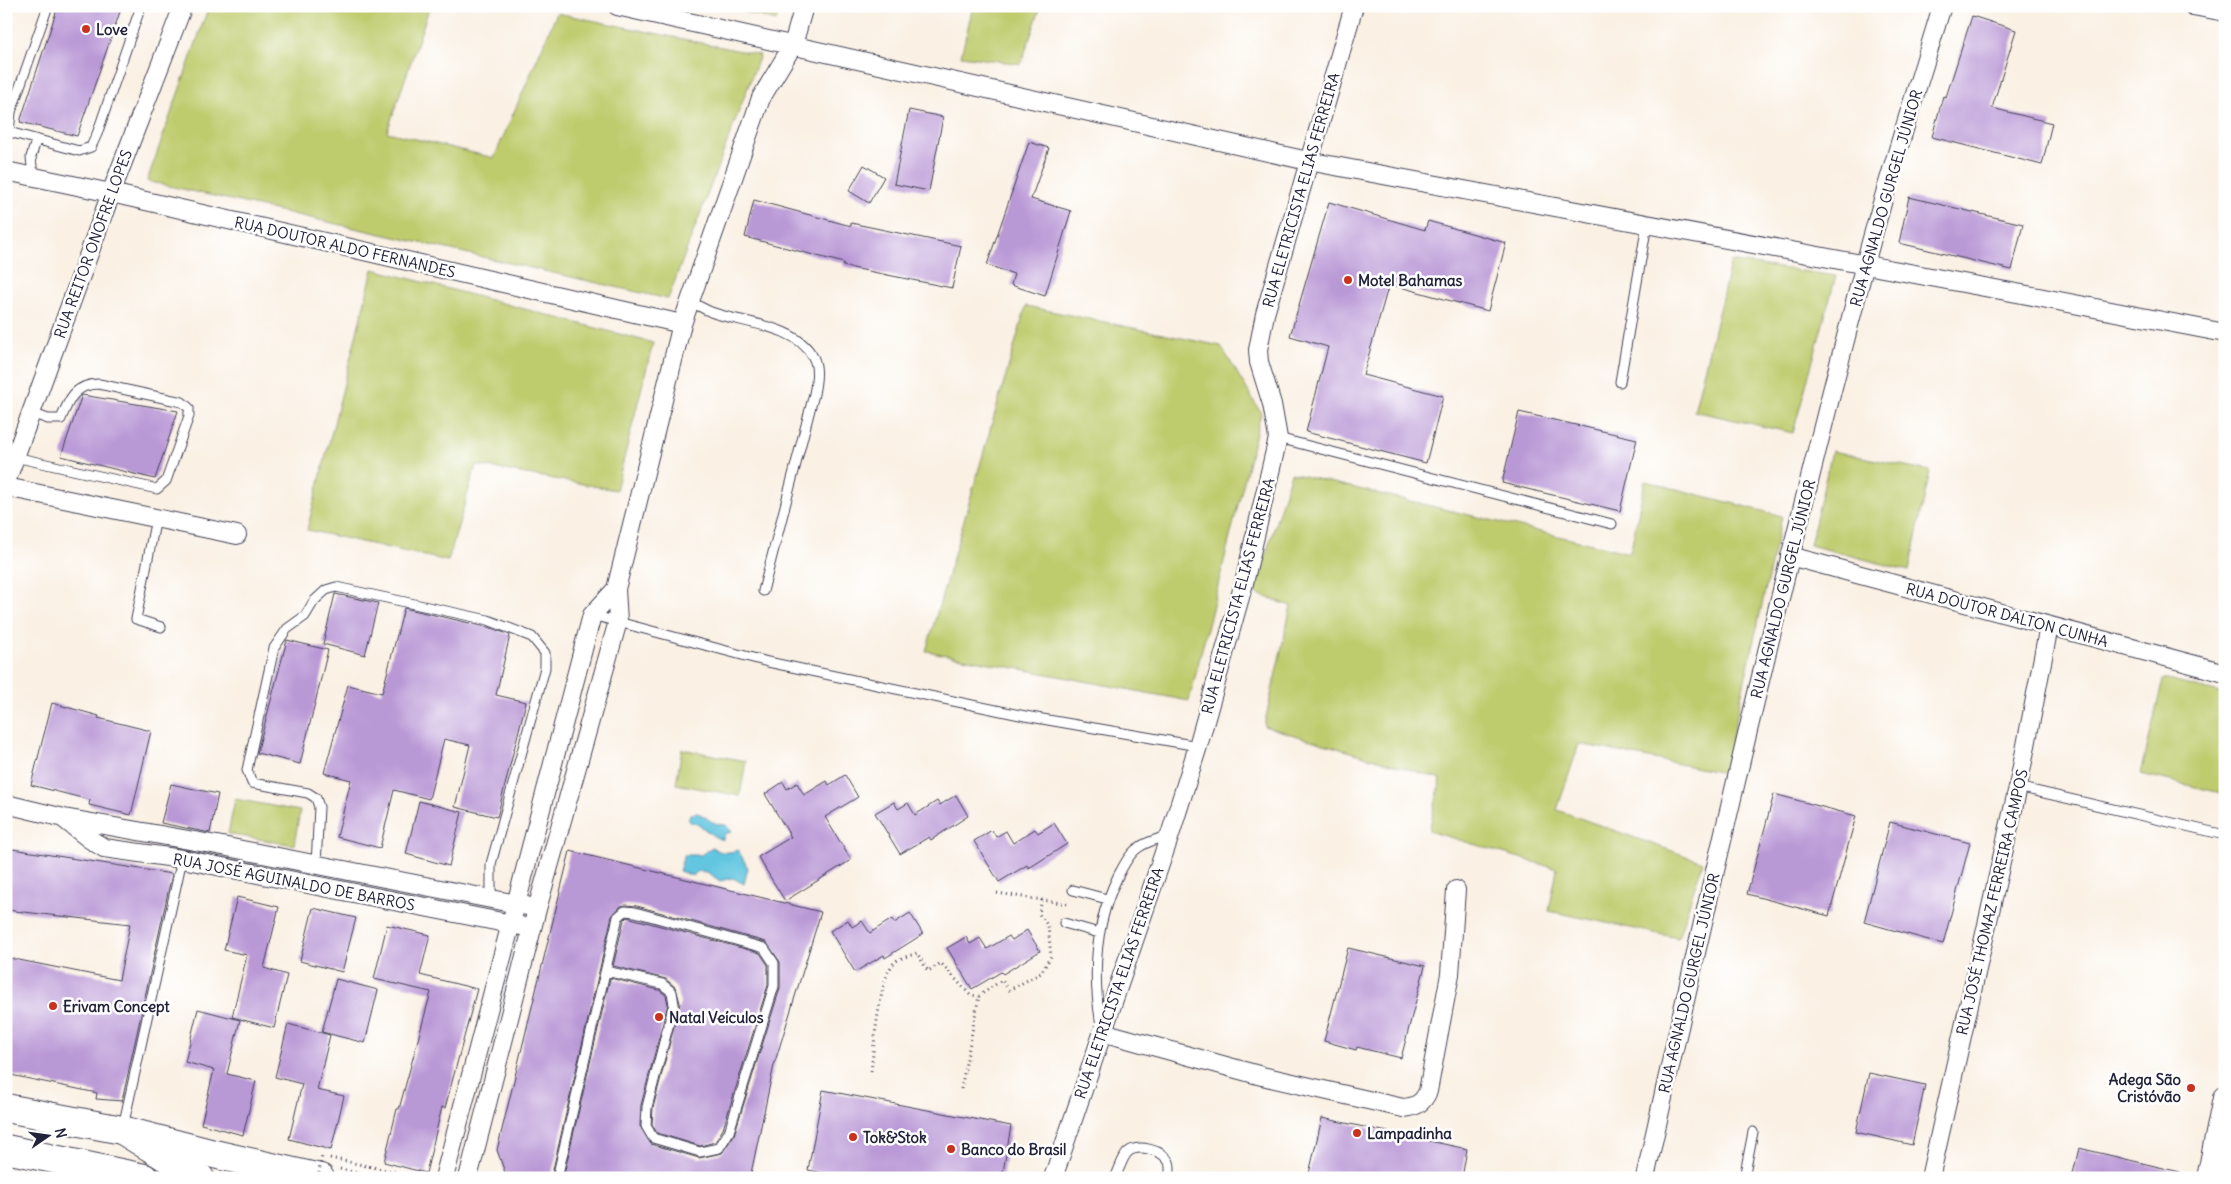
<svg xmlns="http://www.w3.org/2000/svg" width="2231" height="1184" font-family="Delius,sans-serif">
<rect width="100%" height="100%" fill="#fff"/>
<filter id="ink" filterUnits="userSpaceOnUse"><feTurbulence type="fractalNoise" baseFrequency=".02" numOctaves="2"/><feDisplacementMap in="SourceGraphic" scale="10" xChannelSelector="R" yChannelSelector="G"/><feConvolveMatrix kernelMatrix="1 2 1 2 8 2 1 2 1" color-interpolation-filters="sRGB"/></filter>
<filter id="wash" filterUnits="userSpaceOnUse"><feTurbulence type="fractalNoise" baseFrequency=".0096" numOctaves="4" result="noise"/><feDisplacementMap in="SourceGraphic" scale="20" xChannelSelector="R" yChannelSelector="G"/><feGaussianBlur stdDeviation="1.12" result="paint"/><feColorMatrix in="noise" values="0 0 0 0 0 0 0 0 0 0 0 0 0 0 0 0 0 1.4 0 .05"/><feComposite in="paint" operator="in"/></filter>
<g filter="url(#wash)">
<rect width="100%" height="100%" fill="#faf0e3"/>
<path fill="#bfcc6e" stroke="#707754" d="M209,6H430L387,132L494,158L557,13L760,55L668,299L147,181Z
M725,6H781L776,21Z
M973,6H1041L1021,64L961,56Z
M1731,261L1836,276L1793,433L1694,411Z
M373,269L653,343L616,490L476,465L448,561L307,530Z
M1026,306L1221,346L1261,413L1189,701L926,651Z
M1832,451L1930,471L1909,571L1810,545Z
M1291,473L1630,553L1645,481L1782,516L1724,773L1579,744L1557,810L1703,862L1678,938L1549,911L1557,869L1429,831L1441,779L1264,726L1291,606L1254,593Z
M2163,679L2225,694V794L2141,774Z
M682,749L746,761L740,796L676,784Z
M235,799L300,811L294,845L228,834Z"/>
<path fill="#62c6e0" stroke="#42748e" d="M697,813C710,817 708,824 726,825L732,832L724,834L723,840C708,836 704,824 688,821L690,814Z
M712,847C720,854 729,853 738,850L748,868L744,884L733,878L720,881L707,872L698,871L693,876L679,871L684,855H701Z"/>
<g id="blocks">
<path fill="#b998d6" d="M58,6H122L77,136L20,122Z
M1972,16L2016,30L1992,108L2052,123L2042,165L1932,137L1943,96L1946,97Z
M909,110L943,117L929,191L894,184Z
M1029,142L1049,148L1031,199L1071,211L1045,296L1011,285L1014,274L987,265Z
M864,165L884,177L869,203L849,191Z
M1909,197L2023,224L2012,270L1899,243Z
M754,200L851,226V223L961,246L952,288L843,266L844,263L745,237Z
M1329,202L1425,230L1428,221L1506,243L1488,311L1389,284L1363,375L1443,396L1426,463L1306,432L1328,347L1290,336Z
M82,395L178,411L155,479L61,456Z
M1519,412L1637,439L1620,511L1502,483Z
M335,594L378,603L365,655L323,644Z
M404,608L491,628L510,635L496,695L526,702L497,817L455,807L470,745L444,739L429,799L394,790L380,848L337,837L351,780L324,773L348,685L382,693Z
M287,640L328,650L300,764L257,753Z
M52,703L99,716L98,718L151,731L131,815L89,805L90,800L31,785Z
M845,775L858,797L825,817L851,860L785,901L758,857L791,837L765,794L783,782L787,789L797,783L804,795L827,781L829,785Z
M171,784L218,794L210,833L161,823Z
M1774,794L1856,816L1829,916L1747,894Z
M956,795L968,816L931,840L929,837L900,854L875,813L894,802L898,809L908,803L915,815L937,801L940,805Z
M419,801L462,812L449,866L406,854Z
M1890,822L1970,843L1943,944L1864,922Z
M1054,823L1067,844L1029,868L1027,865L999,882L974,841L992,830L996,837L1006,831L1013,843L1035,829L1038,833Z
M6,848L172,874L122,1101L96,1099L97,1093L6,1074V972L9,958L119,980L130,924L6,910Z
M570,851L821,912L774,1065L750,1178H563L610,978L659,990L666,995L668,1004L641,1105L640,1126L651,1144L699,1158L722,1153L734,1135L780,988V962L766,942L637,906L626,905L621,906L612,916L551,1178H507L497,1150Z
M237,897L279,907L264,968L287,975L274,1028L232,1017L247,955L224,950Z
M313,908L356,918L342,972L300,961Z
M910,913L923,934L885,958L884,955L855,972L830,931L848,920L852,927L862,921L870,933L892,919L894,923Z
M627,917L760,953L768,965V985L723,1129L715,1142L700,1146L657,1133L652,1124L653,1108L680,1003L676,988L666,979L613,966L624,920Z
M387,925L430,935L420,975L477,989L445,1108L442,1107L426,1173L384,1162L397,1109H399L431,992L374,979Z
M1027,930L1040,951L1003,974L1001,972L972,989L947,948L966,937L970,944L980,938L987,949L1009,936L1012,940Z
M1348,948L1425,966L1401,1058L1357,1047L1356,1050L1324,1041Z
M336,979L378,990L365,1043L322,1032Z
M198,1009L240,1020L227,1074L256,1081L243,1135L201,1124L214,1070L185,1062Z
M288,1024L330,1035L317,1090L344,1096L331,1150L289,1139L302,1084L275,1077Z
M1869,1073L1925,1085L1912,1145L1856,1132Z
M823,1090L1011,1126L1002,1178H849L808,1170Z
M1322,1118L1467,1149L1462,1178H1308Z
M2079,1148L2180,1172V1178H2072Z"/>
</g>
</g>
<g filter="url(#ink)">
<use href="#blocks" fill-opacity="0" stroke="#424154" stroke-width="1"/>
<g fill="none" stroke-linecap="round" stroke-linejoin="round">
<g stroke="#424154" stroke-width="11">
<path id="service" d="M48,6L11,112L9,132L79,151L91,147L97,134L141,6
M33,176L31,157L36,141
M691,302C697,305 704,309 711,312C743,324 796,324 813,357C819,368 816,383 814,394L763,591
M1620,382L1647,224
M1278,438L1612,524
M15,457L157,489L166,481L189,416V408L182,402L99,384C75,384 69,399 61,419H48L31,413
M156,518L136,619L161,627
M592,615L768,662L1025,716L1198,746
M2018,787L2225,835
M316,865L319,807L316,798L308,793L252,783L247,770L274,648L287,629L305,616L314,601L326,590L336,587L488,620L532,637L545,653V668L491,864V899
M1073,890L1107,899
M1064,923L1099,933
M1101,1025C1092,974 1095,923 1118,876C1124,865 1130,852 1141,846C1149,841 1161,838 1170,835
M123,1127L182,859
M557,1178L618,917L625,911L635,912L764,948L774,963V986L729,1132L719,1148L700,1152L653,1138L646,1126L647,1107L674,1004L672,992L662,984L606,971
M1115,1178C1119,1170 1122,1159 1127,1153C1137,1143 1163,1150 1169,1162C1171,1167 1170,1173 1169,1178
M1744,1178L1753,1132"/>
</g>
<g stroke="#424154" stroke-width="20">
<path id="minor" d="M617,6L1308,161L2022,294L2225,333
M2193,6L2225,12
M6,171L111,193L682,324
M6,482L111,193L183,6
M6,487L237,535
M1790,556L2225,673
M6,804L64,818L217,845L527,906
M64,819L88,838L104,848L182,859L521,926
M1102,1032L1262,1076L1403,1108C1416,1107 1423,1103 1428,1091L1450,974L1456,890
M444,1178L592,615L616,589
M468,1178L537,909L618,621L616,589L682,324L761,98L793,45L804,6
M1053,1178L1170,835L1198,746L1244,583L1278,438L1272,404L1259,362L1258,350L1265,314L1354,6
M1645,1178C1713,873 1784,570 1864,268C1887,180 1916,93 1942,6
M1930,1178L2018,787L2049,626"/>
</g>
<g stroke="#424154" stroke-width="26">
<path id="secondary" d="M2209,1178L2225,1098"/>
</g>
<g stroke="#424154" stroke-width="30">
<path id="primary" d="M6,1108L122,1130L214,1154L320,1178"/>
</g>
<g stroke="#424154" stroke-width="30">
<path id="trunk" d="M122,1130L200,1178
M6,1149L144,1178"/>
</g>
<path stroke="#424154" stroke-width="3" stroke-dasharray="1 4" stroke-linecap="butt" d="M997,893L1068,904
M871,1071C874,1047 879,981 893,964C897,958 910,956 917,953L928,971L941,963L970,995L979,996L1002,980L1009,990L1041,973L1051,956L1048,926L1039,914L1042,899
M961,1089L979,996
M330,1158L396,1172L395,1178
M340,1169L381,1178"/>
<use href="#service" stroke="#fff" stroke-width="9"/>
<use href="#minor" stroke="#fff" stroke-width="18"/>
<use href="#secondary" stroke="#fff" stroke-width="24"/>
<use href="#primary" stroke="#fff" stroke-width="28"/>
<use href="#trunk" stroke="#fff" stroke-width="28"/>
<path stroke="#424154" stroke-width="3" stroke-dasharray="1 4" stroke-linecap="butt" d="M318,1178L322,1156"/>
</g>
</g>
<g fill="#c8321e" stroke="#fff" stroke-width="2">
<circle cx="86" cy="29" r="5"/>
<circle cx="1348" cy="280" r="5"/>
<circle cx="53" cy="1006" r="5"/>
<circle cx="659" cy="1017" r="5"/>
<circle cx="2191" cy="1088" r="5"/>
<circle cx="1357" cy="1133" r="5"/>
<circle cx="853" cy="1137" r="5"/>
<circle cx="951" cy="1149" r="5"/>
</g>
<g text-anchor="middle" dominant-baseline="central" stroke-width="5" stroke-linejoin="round" paint-order="stroke">
<g font-size="15" font-weight="bold" fill="#22223b" stroke="#fff" text-anchor="start">
<text x="96" y="29">Love</text>
<text x="1358" y="280">Motel Bahamas</text>
<text x="63" y="1006">Erivam Concept</text>
<text x="669" y="1017">Natal Veículos</text>
<text x="2181" y="1079" text-anchor="end">Adega São<tspan x="2181" dy="17">Cristóvão</tspan></text>
<text x="1367" y="1133">Lampadinha</text>
<text x="863" y="1137">Tok&amp;Stok</text>
<text x="961" y="1149">Banco do Brasil</text>
</g>
<g font-size="15" fill="#22223b" stroke="#fff">
<text transform="translate(1301 190) rotate(-74)">RUA ELETRICISTA ELIAS FERREIRA</text>
<text transform="translate(1886 198) rotate(-74)">RUA AGNALDO GURGEL JÚNIOR</text>
<text transform="translate(93 244) rotate(-70)">RUA REITOR ONOFRE LOPES</text>
<text transform="translate(345 247) rotate(13)">RUA DOUTOR ALDO FERNANDES</text>
<text transform="translate(1783 589) rotate(-76)">RUA AGNALDO GURGEL JÚNIOR</text>
<text transform="translate(1238 596) rotate(-75)">RUA ELETRICISTA ELIAS FERREIRA</text>
<text transform="translate(2007 615) rotate(15)">RUA DOUTOR DALTON CUNHA</text>
<text transform="translate(294 882) rotate(11)">RUA JOSÉ AGUINALDO DE BARROS</text>
<text transform="translate(1992 902) rotate(-77)">RUA JOSÉ THOMAZ FERREIRA CAMPOS</text>
<text transform="translate(1119 983) rotate(-71)">RUA ELETRICISTA ELIAS FERREIRA</text>
<text transform="translate(1689 983) rotate(-77)">RUA AGNALDO GURGEL JÚNIOR</text>
</g>
</g>
<rect width="2231" height="1184" fill="none" stroke="#fff" stroke-width="25"/>
<g transform="translate(48 1136) rotate(77)" stroke="#ffffff" stroke-width="4" paint-order="stroke">
<path d="M0-4L9 19L0 12L-9 19Z" fill="#22223b"/>
<text y="-8" font-size="14" font-weight="bold" text-anchor="middle" fill="#22223b">N</text>
</g>
</svg>
